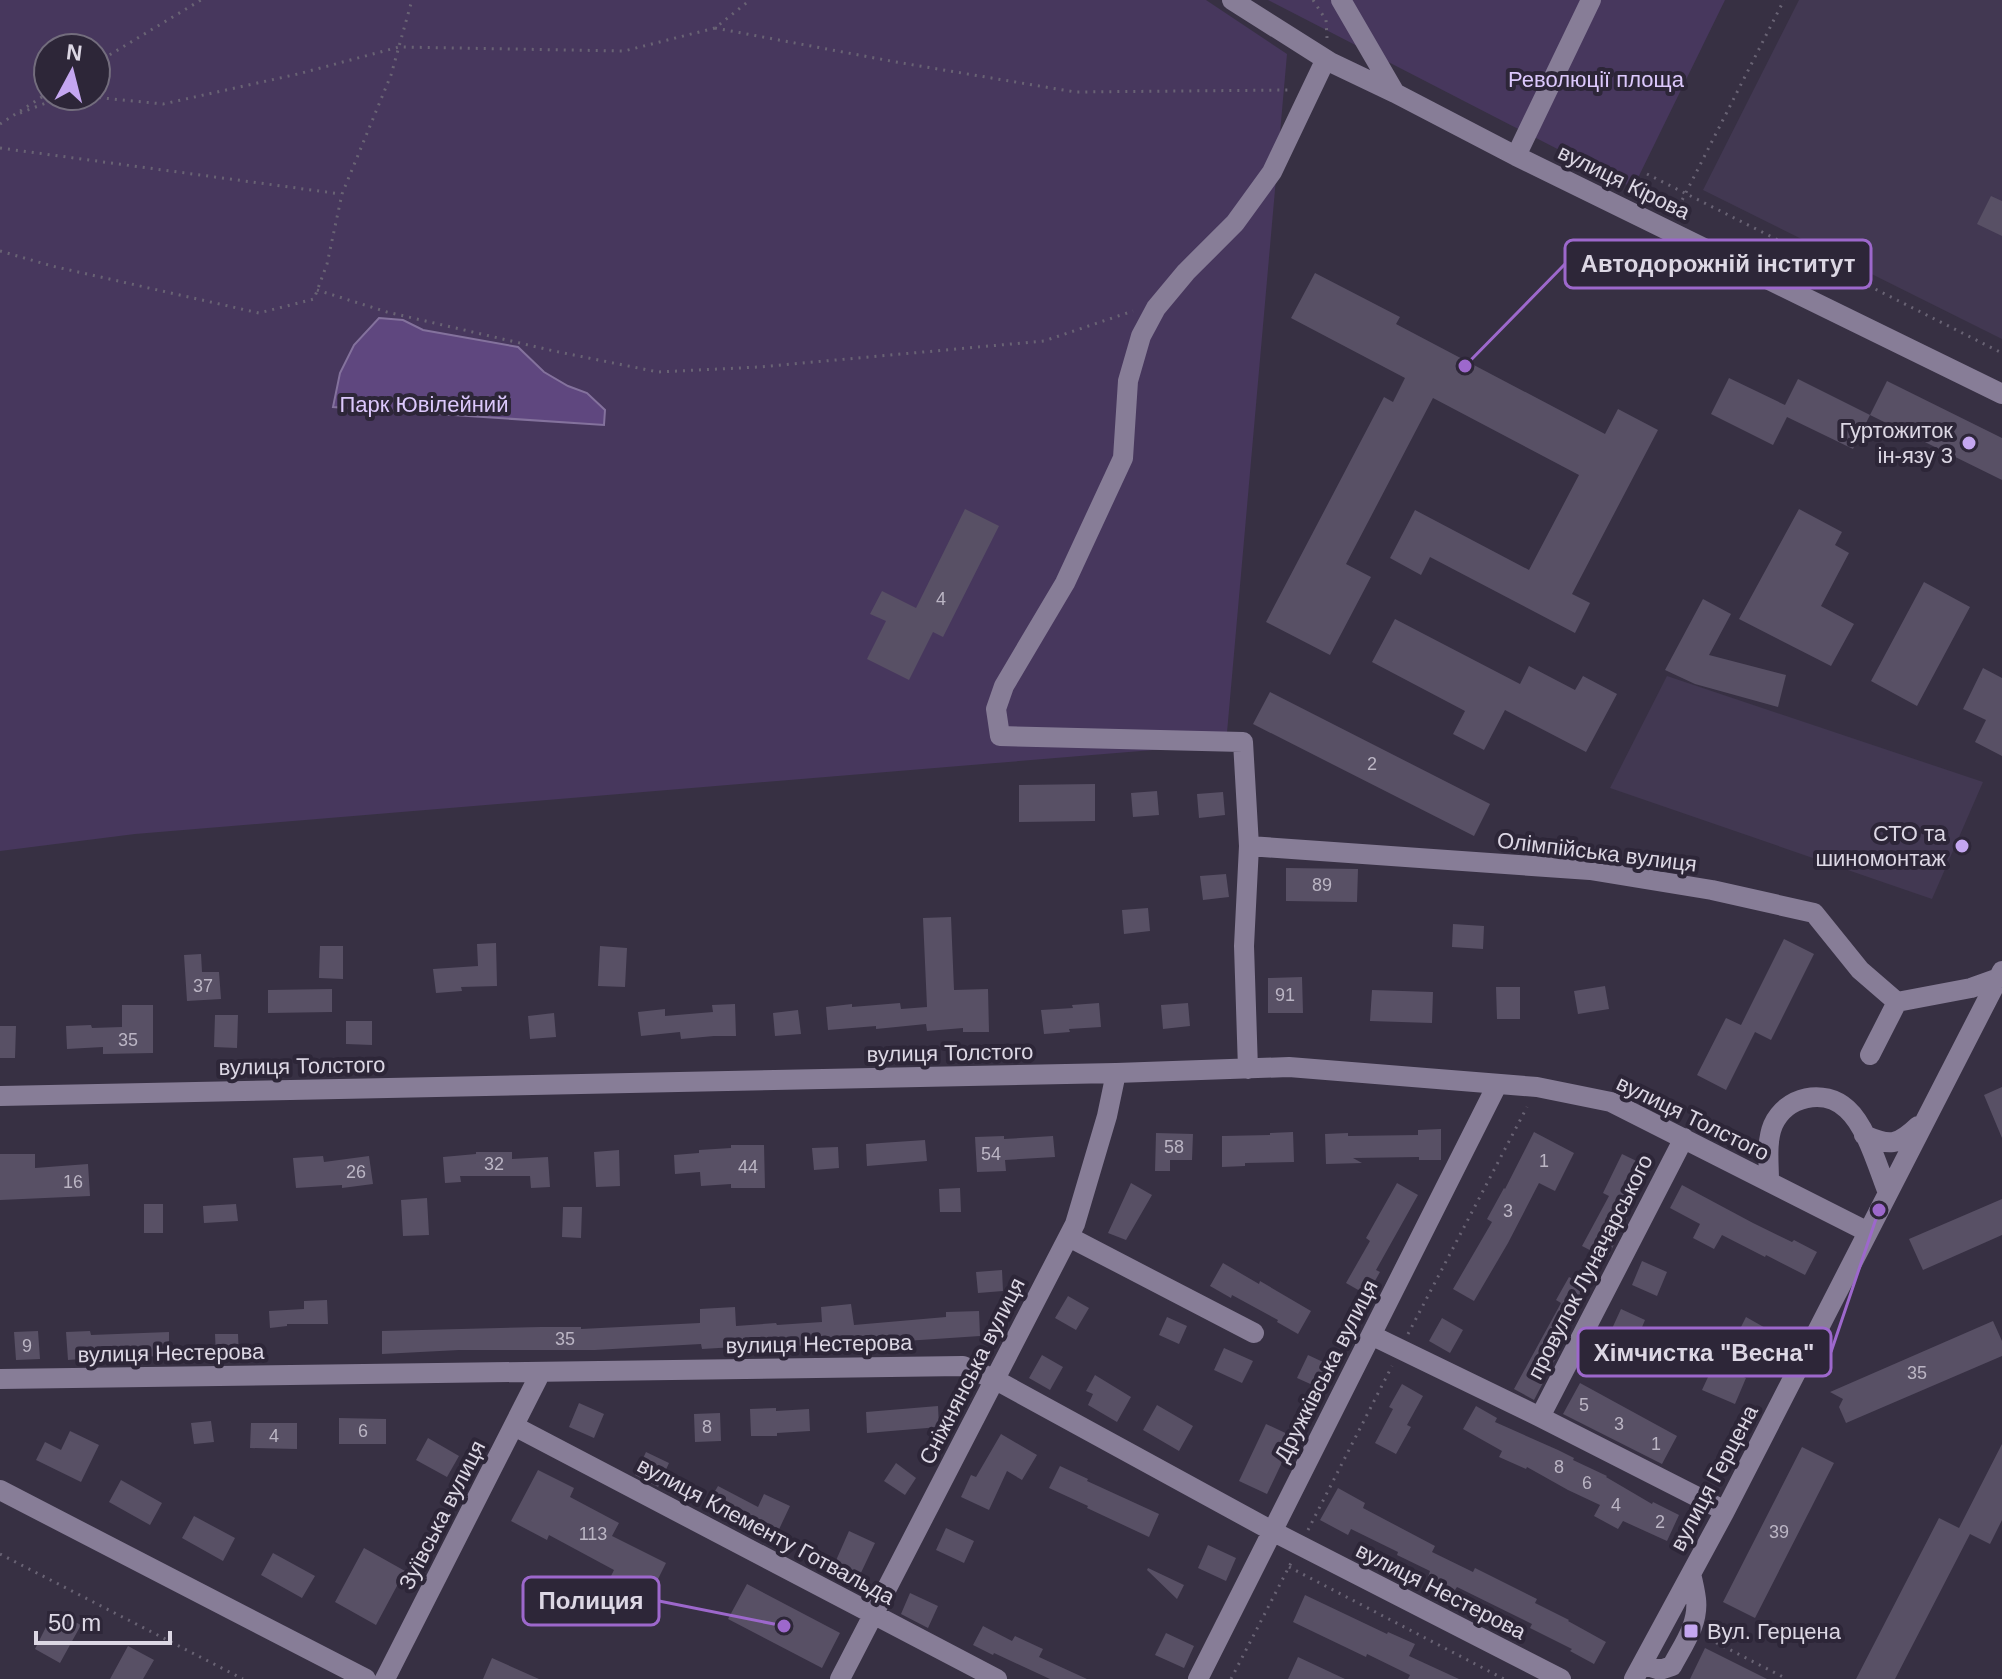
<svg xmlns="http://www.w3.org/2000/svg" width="2002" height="1679" font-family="Arial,sans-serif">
<rect width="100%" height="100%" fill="#373043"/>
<path fill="#423852" d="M1799,0H2002V339L1703,190Z
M1667,676L1983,782L1932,899L1610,788Z"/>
<path fill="#47375d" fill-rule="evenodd" d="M0,0H1206L1287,54L1226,744L135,834L0,851ZM48,48H96V96H48Z
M1268,0H1725L1633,188Z"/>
<path fill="#5f477f" stroke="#84729d" stroke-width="2" d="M379,318L403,320L423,330L518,347L544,372L568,386L587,393L605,410L604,425L333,407L340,373L354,345Z"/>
<path fill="#585065" d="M1991,196L2002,201V236L1977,224Z
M1315,273L1400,317L1396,324L1605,434L1618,409L1658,430L1572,594L1590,603L1575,633L1430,557L1421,575L1390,558L1415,510L1529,570L1579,475L1433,398L1346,564L1371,577L1330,655L1266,622L1384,397L1393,402L1405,378L1291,318Z
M1729,378L1785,405L1798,379L1870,415L1853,449L1787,417L1773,445L1711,414Z
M1887,381L2002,438V480L1870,415Z
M965,509L999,526L943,637L933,632L909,680L867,659L886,621L870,614L882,591L916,608Z
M1799,509L1842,532L1835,545L1849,553L1821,606L1854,624L1831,666L1739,619Z
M1924,582L1970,607L1917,706L1871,681Z
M1703,599L1731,614L1709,655L1786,675L1778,707L1695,684L1665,670Z
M1395,619L1520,684L1529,666L1575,690L1583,676L1617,694L1586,752L1505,710L1484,750L1453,734L1465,711L1372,662Z
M1983,668L2002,678V756L1975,742L1986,720L1963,709Z
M1270,692L1490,804L1474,836L1253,724Z
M1095,784V821L1019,822V785Z
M1157,791L1159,815L1133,817L1131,793Z
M1223,792L1225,815L1199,818L1197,794Z
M1286,868L1358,869L1357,902L1286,901Z
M1226,874L1229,897L1203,900L1200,876Z
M1148,908L1150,931L1124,934L1122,910Z
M951,917L954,990L988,989L989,1032H963V1028L927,1031L926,1024L876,1029V1026L828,1030L826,1007L852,1004V1007L900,1003L901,1009L927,1007L923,918Z
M1453,924L1484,926L1483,949L1452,947Z
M1784,939L1814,954L1771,1040L1755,1032L1726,1090L1697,1075L1726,1018L1741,1025Z
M496,943L497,986L461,987L462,991L436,993L433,969L478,966L477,944Z
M320,946H343V979L319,978Z
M600,946L627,948L625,987L598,986Z
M201,954L202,972H219L221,999L187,1001L184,955Z
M1302,977L1303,1013H1268V978Z
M1605,986L1609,1009L1578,1014L1574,991Z
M1496,987H1520V1019H1497Z
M332,989V1012L268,1013V990Z
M1372,990L1433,992L1432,1023L1370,1021Z
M1099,1003L1101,1027L1069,1029L1070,1032L1044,1034L1041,1010L1073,1008L1072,1005Z
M1188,1003L1190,1026L1163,1029L1161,1005Z
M735,1004L736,1036H714L681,1039L680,1032L641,1036L638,1012L665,1009V1016L713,1012L712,1005Z
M122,1005H153V1053L103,1054V1047L67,1049L66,1026L91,1025L92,1028L122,1027Z
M798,1010L801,1034L775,1036L773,1013Z
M554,1013L556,1037L530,1039L528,1016Z
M215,1015H238L237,1048L214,1047Z
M346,1021H372V1045L346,1044Z
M0,1026H16L15,1058H0Z
M2002,1087V1138L1984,1095Z
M1441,1129V1160H1419V1157L1353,1158L1362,1163L1326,1164L1325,1134L1348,1133V1136L1418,1135V1130Z
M1293,1132L1294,1162L1245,1163V1166L1222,1167V1136L1270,1135V1133Z
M1534,1132L1574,1153L1555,1191L1539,1183L1508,1243L1474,1301L1453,1289L1492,1222L1487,1219L1504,1188L1505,1189Z
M1156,1133L1193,1134L1192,1160H1170V1171H1155Z
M1004,1136V1139L1053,1136L1055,1157L1005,1160L1006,1171L977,1172L975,1137Z
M925,1140L927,1161L867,1166L866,1144Z
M731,1145H764L765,1188H731V1184L701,1186L700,1172L675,1174L674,1155L699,1153V1150L731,1148Z
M838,1147L839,1168L814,1170L812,1148Z
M619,1150L620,1186L596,1187L594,1152Z
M476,1152H512V1159L548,1157L550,1187L531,1188L530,1176H460L461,1182L445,1183L443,1157L476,1154Z
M0,1154H35V1168L88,1164L90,1196L0,1200Z
M1622,1154L1651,1168L1607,1259L1582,1246L1609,1196L1603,1193Z
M323,1156L324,1162L369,1156L373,1184L342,1188V1185L296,1188L293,1158Z
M1131,1183L1152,1195L1126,1240L1108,1233Z
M1397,1183L1418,1195L1376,1270L1380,1272L1367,1295L1346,1283L1370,1241L1366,1238Z
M1682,1185L1753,1223L1792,1242L1794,1240L1817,1252L1805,1275L1766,1255L1765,1257L1722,1235L1714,1249L1693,1238L1700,1224L1670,1208Z
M960,1188L961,1212H940L939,1189Z
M427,1198L429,1235L403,1236L401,1200Z
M2002,1199V1235L1923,1270L1909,1239Z
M144,1204H163V1233H144Z
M236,1204L238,1221L204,1223L203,1206Z
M563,1207H582L581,1238L562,1237Z
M1642,1261L1667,1272L1657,1296L1632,1285Z
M1223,1263L1259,1284L1260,1281L1311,1311L1298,1334L1277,1322L1278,1320L1232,1295L1231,1298L1210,1286Z
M1002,1270L1003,1291L978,1293L976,1272Z
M1569,1277L1590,1289L1566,1332L1569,1333L1534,1400L1514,1389L1561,1303L1556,1300Z
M1068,1296L1089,1308L1076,1330L1055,1318Z
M327,1300L328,1324H287V1326L270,1328L269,1311L304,1309V1301Z
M851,1304L854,1325L946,1317V1312L979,1311L980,1336L890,1342V1344L865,1346L864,1340L825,1345L787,1346L786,1344L702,1349L701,1344L595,1350H459L382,1354V1331L542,1327H581V1329L700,1323V1309L735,1307L736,1326L776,1323L777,1325L822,1322L821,1307Z
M1621,1309L1645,1320L1635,1344L1610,1333Z
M1167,1317L1187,1326L1179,1344L1159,1335Z
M1746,1317L1769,1330L1757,1353L1734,1341Z
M1442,1318L1463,1330L1450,1353L1429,1341Z
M1993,1321L2002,1341V1356L1846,1423L1839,1407L1843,1399L1830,1392Z
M38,1331L40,1359L16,1360L14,1332Z
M90,1331L91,1335L169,1332V1356L130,1357L131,1360L106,1362V1357L68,1360L66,1332Z
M215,1334H238L239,1357H216Z
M1224,1348L1253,1361L1242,1383L1214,1370Z
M1042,1355L1063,1367L1050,1390L1029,1378Z
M1308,1355L1336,1368L1326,1391L1297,1378Z
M1714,1364L1746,1378L1735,1404L1702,1390Z
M1095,1375L1131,1397L1117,1422L1088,1405L1093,1394L1086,1391Z
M1580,1383L1677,1436L1662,1464L1563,1414Z
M1402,1384L1423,1396L1407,1425L1411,1427L1396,1454L1375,1443L1393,1409L1389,1407Z
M579,1403L604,1414L594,1438L569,1427Z
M1157,1405L1193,1426L1179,1451L1143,1430Z
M938,1406L939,1427L867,1433L866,1412Z
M1476,1406L1497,1418L1495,1422L1558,1450L1574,1458L1573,1460L1607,1476L1606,1477L1652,1504L1653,1502L1679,1515L1667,1541L1623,1521L1618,1529L1594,1516L1600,1505L1568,1490L1527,1467L1526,1469L1499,1457L1502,1451L1463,1429Z
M776,1408V1411L809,1409L810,1431L777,1433V1436H751L750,1409Z
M720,1413L721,1441L695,1442L694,1414Z
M339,1418L386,1419V1444H339Z
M211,1421L214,1442L194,1444L191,1423Z
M251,1423H297V1449L250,1448Z
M1266,1424L1294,1437L1267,1494L1239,1481Z
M70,1431L99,1445L81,1482L36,1460L45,1442L61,1450Z
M1001,1434L1037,1455L1022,1480L1007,1471L989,1510L961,1497L971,1475L976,1477Z
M428,1438L459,1456L447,1477L416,1460Z
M2002,1444V1520L1990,1544L1970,1534L1895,1679H1856L1939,1518L1959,1528Z
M1802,1447L1834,1463L1755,1618L1723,1602Z
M646,1452L669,1463L658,1487L635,1475Z
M896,1463L916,1478L905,1495L884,1481Z
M1060,1466L1088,1479L1087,1481L1159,1514L1149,1537L1087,1508L1088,1506L1049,1488Z
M538,1470L574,1488L570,1497L619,1523L612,1536L666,1563L650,1595L611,1576L614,1570L549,1535L547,1540L511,1521Z
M121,1480L162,1503L150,1525L109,1502Z
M718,1486L758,1507L764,1494L790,1506L774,1540L749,1529L750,1525L708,1503Z
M1338,1488L1365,1503L1363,1508L1435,1546L1432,1552L1473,1572L1475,1568L1537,1599L1535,1603L1569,1620L1568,1621L1606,1642L1594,1664L1570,1651L1572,1649L1530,1628L1532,1624L1457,1587L1455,1590L1428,1577L1430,1571L1397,1555L1398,1552L1351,1529L1348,1535L1320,1520Z
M194,1516L235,1538L223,1561L182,1538Z
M946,1528L974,1541L964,1563L936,1550Z
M849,1531L875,1543L859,1577L834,1565Z
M1208,1545L1236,1558L1226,1581L1198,1568Z
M364,1548L405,1571L376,1625L335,1602Z
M273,1553L315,1576L302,1598L261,1575Z
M1148,1568L1184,1585L1177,1599L1147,1570Z
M747,1584L840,1633L822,1668L728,1619Z
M910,1593L938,1606L928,1628L901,1614Z
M1305,1595L1387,1634L1388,1632L1415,1644L1409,1656L1459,1679H1408L1410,1675L1367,1654L1366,1657L1293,1622Z
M54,1611L81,1625L60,1663L35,1649Z
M983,1626L1012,1641L1015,1636L1043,1649L1039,1657L1087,1679H1050L994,1653L993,1655L973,1645Z
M1166,1633L1194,1646L1184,1668L1155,1655Z
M128,1646L154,1660L143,1679H110Z
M1705,1648L1767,1679H1690Z
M1298,1657L1345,1679H1288Z
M492,1658L539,1679H483Z"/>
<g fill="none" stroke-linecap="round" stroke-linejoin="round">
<path stroke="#696374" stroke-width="3" stroke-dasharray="2 6" stroke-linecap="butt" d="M1313,0L1326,20L1327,38
M715,28L896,62L1075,92L1289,90
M96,63L201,0
M83,96L163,104L298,74L399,47L624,51L715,28L750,0
M20,113L64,96
M0,124L48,93
M0,148L341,194
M1647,174L2002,353
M1675,214L1784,0
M0,251L52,266L259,313L314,299L327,264L342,194L391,75L412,0
M317,290L387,312L554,351L658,372L759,367L1044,341L1133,311
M1408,1334L1527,1107
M1308,1530L1392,1366
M0,1554L243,1679
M1289,1567L1504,1679
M1709,1639L1787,1679
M1231,1679L1292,1561"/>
<path stroke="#877d97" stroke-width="20" d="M1232,0L1330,62L1395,93L1516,156L2002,394
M1341,0L1395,93
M1516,156L1591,0
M1249,846L1590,870L1712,890L1814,913L1860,970L1897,1002
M1870,1055L1897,1002L1971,988L1999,978
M1248,1069L1244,946L1249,846L1243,742L1000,736L996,709L1004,686L1065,583L1123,458L1128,381L1141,336L1156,308L1186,272L1235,223L1272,172L1323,65L1330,62
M0,1096L1116,1073L1289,1067L1537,1087L1611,1102L1868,1232
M1864,1135C1890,1146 1897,1146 1918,1126
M1769,1181C1769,1163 1766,1142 1773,1125C1786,1096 1824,1088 1847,1109C1867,1127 1878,1168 1888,1193
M1069,1237L1254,1333
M1371,1335L1540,1417L1725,1511
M0,1379L963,1366L994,1379L1272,1531L1561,1679
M1540,1417L1684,1138
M514,1426L997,1679
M0,1490L366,1679
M1642,1664L1660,1670L1672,1666C1683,1645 1699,1624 1696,1599C1695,1591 1693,1582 1691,1574
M385,1679L541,1372
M840,1679L1075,1224L1107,1116L1116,1073
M1198,1679L1497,1085
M1634,1679L1725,1511L2002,971"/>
</g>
<g fill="#c5a7f1" stroke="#2d2638" stroke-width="3">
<circle cx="1969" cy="443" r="8"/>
<circle cx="1962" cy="846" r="8"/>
<rect x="1683" y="1623" width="16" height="16" rx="4"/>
</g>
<g text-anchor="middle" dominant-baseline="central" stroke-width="8" stroke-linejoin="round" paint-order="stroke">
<g font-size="18" fill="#bbb5c4">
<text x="941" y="599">4</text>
<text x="1372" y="764">2</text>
<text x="1322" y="885">89</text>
<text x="203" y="986">37</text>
<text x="1285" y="995">91</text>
<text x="128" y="1040">35</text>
<text x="1174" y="1147">58</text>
<text x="991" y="1154">54</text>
<text x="1544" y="1161">1</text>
<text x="494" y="1164">32</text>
<text x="748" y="1167">44</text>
<text x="356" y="1172">26</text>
<text x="73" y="1182">16</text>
<text x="1508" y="1211">3</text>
<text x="565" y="1339">35</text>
<text x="27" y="1346">9</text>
<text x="1917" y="1373">35</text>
<text x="1584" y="1405">5</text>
<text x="1619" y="1424">3</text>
<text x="707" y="1427">8</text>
<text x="363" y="1431">6</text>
<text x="274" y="1436">4</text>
<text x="1656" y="1444">1</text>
<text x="1559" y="1467">8</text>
<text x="1587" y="1483">6</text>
<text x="1616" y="1505">4</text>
<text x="1660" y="1522">2</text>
<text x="1779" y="1532">39</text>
<text x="593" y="1534">113</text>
</g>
<g font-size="22" fill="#dcc8fc" stroke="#2d2638">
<text x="1596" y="79">Революції площа</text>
<text x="424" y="404">Парк Ювілейний</text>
</g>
<g font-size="22" fill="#dcd7e4" stroke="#2d2638">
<text transform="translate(1624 182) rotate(26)">вулиця Кірова</text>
<text transform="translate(1597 852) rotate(7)">Олімпійська вулиця</text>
<text transform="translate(950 1053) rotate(-1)">вулиця Толстого</text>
<text transform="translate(302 1066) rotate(-1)">вулиця Толстого</text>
<text transform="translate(1693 1118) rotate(26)">вулиця Толстого</text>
<text transform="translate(1590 1267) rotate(-63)">провулок Луначарського</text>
<text transform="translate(819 1344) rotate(-1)">вулиця Нестерова</text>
<text transform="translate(171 1353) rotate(-1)">вулиця Нестерова</text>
<text transform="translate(972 1371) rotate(-63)">Сніжнянська вулиця</text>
<text transform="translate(1326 1371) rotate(-63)">Дружківська вулиця</text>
<text transform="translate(1714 1478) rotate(-62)">вулиця Герцена</text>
<text transform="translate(442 1515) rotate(-63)">Зуївська вулиця</text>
<text transform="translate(766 1531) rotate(28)">вулиця Клементу Готвальда</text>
<text transform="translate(1441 1591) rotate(27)">вулиця Нестерова</text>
</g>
<g font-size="22" fill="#dcd7e4" stroke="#2d2638" text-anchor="end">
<text x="1953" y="430">Гуртожиток<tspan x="1953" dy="25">ін-язу 3</tspan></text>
<text x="1946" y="833">СТО та<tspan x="1946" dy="25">шиномонтаж</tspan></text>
<text x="1707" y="1631" text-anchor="start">Вул. Герцена</text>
</g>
</g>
<path fill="none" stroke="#9d68cc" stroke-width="3" d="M1465 366L1565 264M1879 1210L1831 1352M784 1626L659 1601"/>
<g fill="#9d68cc" stroke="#2d2638" stroke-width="3">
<circle cx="1465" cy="366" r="8"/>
<circle cx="1879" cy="1210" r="8"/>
<circle cx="784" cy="1626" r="8"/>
</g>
<g fill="#2d2638" stroke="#9d68cc" stroke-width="3">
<rect x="1565" y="240" width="306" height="48" rx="8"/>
<rect x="1578" y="1328" width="253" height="48" rx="8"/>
<rect x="523" y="1577" width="136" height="48" rx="8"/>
</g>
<g font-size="24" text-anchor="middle" font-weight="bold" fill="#dcd7e4">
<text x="1718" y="272">Автодорожній інститут</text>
<text x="1704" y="1361">Хімчистка "Весна"</text>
<text x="591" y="1609">Полиция</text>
</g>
<g transform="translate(72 72) rotate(7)"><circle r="38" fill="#2d2638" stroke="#736d7d" stroke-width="2"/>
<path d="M0-6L14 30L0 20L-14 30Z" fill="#c5a7f1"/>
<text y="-12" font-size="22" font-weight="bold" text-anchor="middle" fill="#dcd7e4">N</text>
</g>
<path d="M36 1631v12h134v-12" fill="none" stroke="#dcd7e4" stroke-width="4"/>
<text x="48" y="1631" font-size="24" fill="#dcd7e4" stroke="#2d2638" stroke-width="6" paint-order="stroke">50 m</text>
</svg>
